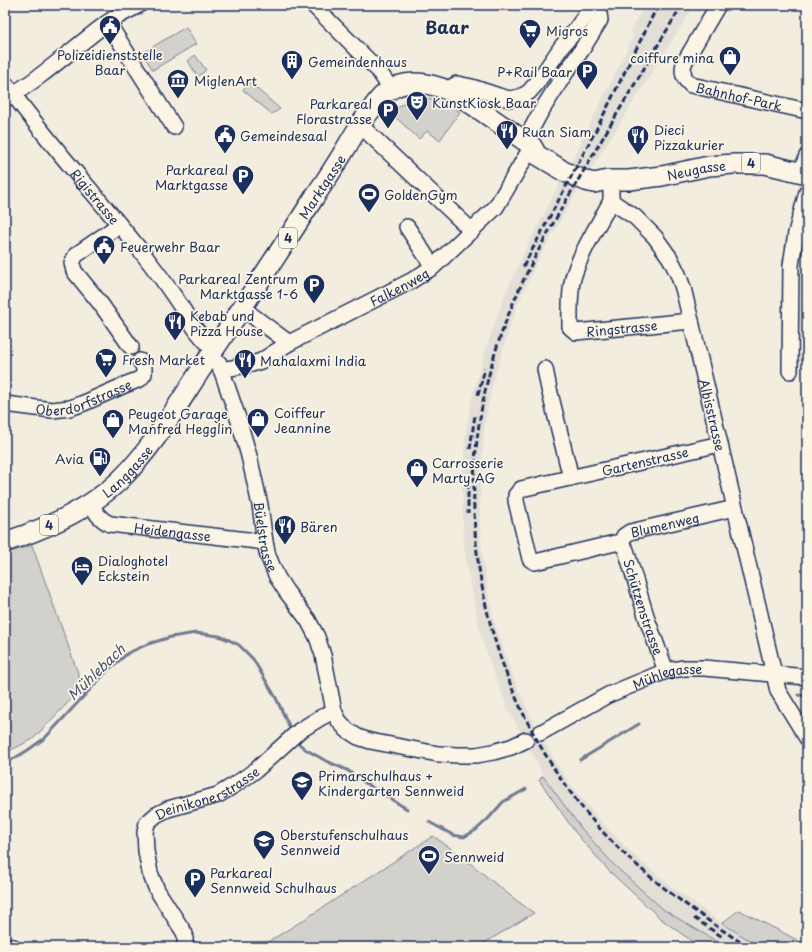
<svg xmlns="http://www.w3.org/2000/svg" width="812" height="952" font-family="'Playpen Sans',sans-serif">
<rect width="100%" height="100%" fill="#f3ede0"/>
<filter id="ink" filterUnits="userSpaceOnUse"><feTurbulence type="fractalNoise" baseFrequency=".025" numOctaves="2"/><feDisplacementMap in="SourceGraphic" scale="8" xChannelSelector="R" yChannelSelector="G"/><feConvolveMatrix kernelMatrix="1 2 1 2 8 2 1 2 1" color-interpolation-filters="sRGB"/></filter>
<g filter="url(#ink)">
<path fill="#e3dfd6" d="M645,5H702L698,12L692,9L576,193L537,262L516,308L504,346L493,383L485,422L480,485V526L482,551L487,585L494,620L509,666L520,693L533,720L554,760L576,792L609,830L635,856L672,887L722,923L760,947H726L664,910L615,866L581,828L543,776L538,764L509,712L493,671L481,637L465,557L463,526L462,483L465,439L472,397L487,345L505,294L525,251L554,194L579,148L582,140L634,35L630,31Z"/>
<path fill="#d3d1cc" stroke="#778095" d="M186,27L196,44L153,70L142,53Z
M195,55L206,70L198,77L188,61Z
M249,82L280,109L272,114L243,90Z
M426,98L442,100L460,112L440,140L427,131L419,139L391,113C405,101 408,101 426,98Z
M32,545L83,687L33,739L5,753V554Z
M543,776L581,828L615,866L664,910L726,947H700L661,919L608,870L575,832L539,780Z
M433,836C468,859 499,889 534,913L478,947H260L305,919Z
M739,910L801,942L807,946V947H760L722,923Z"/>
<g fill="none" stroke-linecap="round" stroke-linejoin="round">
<path stroke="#707a91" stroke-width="3" d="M798,695L807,696
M296,741L305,749L326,761L347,770L362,781L407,809
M580,760L639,724
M5,762L15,758L28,750L45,738L109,669L128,653L148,644L171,637L196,633L219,636L229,640L239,645L253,659L276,698L290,728
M429,822L453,835L464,837L476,830L488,819L503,802L526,789"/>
<g stroke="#1b2f5e" stroke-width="18">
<g id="minor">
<path d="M313,5L378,70L391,89"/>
<path id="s1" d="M718,5L684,63C682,73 683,78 691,85L807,111"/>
<path d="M108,23L174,127"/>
<path id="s2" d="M5,83C48,143 98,197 144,255C155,269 166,284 176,299C189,318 196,334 214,349"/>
<path d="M446,90L457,84L472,87L499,96L509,99L520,97L529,92L536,84L562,46L570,37L586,15L598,7"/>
<path d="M5,99C42,78 73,48 107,23C117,16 128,11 139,5"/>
<path d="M360,125L472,231"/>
<path d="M525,141L540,113L566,72L581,51L600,20L598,7V5"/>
<path d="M801,172L807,156"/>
<path id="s3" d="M611,180V201L635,217L655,237L670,258L678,274L683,288L691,321L735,508L778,691L807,738"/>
<path id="s4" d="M611,201C598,226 581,251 573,278C569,294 570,311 570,327L576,332L691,321"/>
<path d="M119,225L76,255L72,263L74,271L100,303L131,347"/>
<path d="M407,227L433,267"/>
<path d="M242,308L289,343"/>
<path id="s5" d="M210,355L216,360L219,363L238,418L249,456L260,505L265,542L268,556L277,577L286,591L308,620L317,637L323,655L334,711L339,721L347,730L358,737L370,741L438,754L458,755H476L493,752L511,747L526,740"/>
<path d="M545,369L549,389L571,478"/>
<path id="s6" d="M221,370L252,364L261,361L289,343L411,281L433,267L496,207L532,146"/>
<path d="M790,371L791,265L796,233L807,192"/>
<path id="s7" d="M5,404L52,410L70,408L84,403L127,384L140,379L144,374V367L140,361"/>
<path id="s8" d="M720,444L521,489L516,495V501L530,559L535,562L615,543H621L624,536L630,532L735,508"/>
<path id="s9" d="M91,503C96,513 99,519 110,524L265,542"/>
<path id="s10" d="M621,543L626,550L647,619L666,671"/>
<path id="s11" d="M540,733L608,695L666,671L684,668H704L807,677"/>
<path d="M5,946L13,947"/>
<path id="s12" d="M185,947V934L157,890L150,873L146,851L145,832L147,823L156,815L168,809L218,795L236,784L256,770L299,731L320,718L334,711"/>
</g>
</g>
<g stroke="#1b2f5e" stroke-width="22">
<g id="major">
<path id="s13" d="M5,542C45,529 88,510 119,481C152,449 175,409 200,371C239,312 279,253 317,193C326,180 335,166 343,153C352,138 360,123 371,110C376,103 380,96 387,92C408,75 440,85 461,97L532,146L537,155L554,165L563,171L586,181L594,183L608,180H629L662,176L709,166L733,164H765L807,174"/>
</g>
</g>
<use href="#minor" stroke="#fcf5e5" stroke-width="15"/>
<use href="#major" stroke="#fcf5e5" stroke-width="19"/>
<path stroke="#1b2f5e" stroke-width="3" stroke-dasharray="6 3" stroke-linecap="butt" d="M682,5C649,60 616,115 584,170C553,223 522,275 502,332C441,503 481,697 602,831C644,877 696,913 748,947
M523,267L596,130L658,5
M478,395L485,368
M470,449L475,415
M468,483V513
M694,918L724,938"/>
</g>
</g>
<defs>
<g id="civic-pin" transform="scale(1.15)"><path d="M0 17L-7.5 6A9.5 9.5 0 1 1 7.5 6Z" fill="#1b2f5e" stroke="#fcf5e5"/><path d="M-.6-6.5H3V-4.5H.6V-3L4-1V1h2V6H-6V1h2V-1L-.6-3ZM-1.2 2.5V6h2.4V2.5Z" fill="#fff"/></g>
<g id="supermarket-pin" transform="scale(1.15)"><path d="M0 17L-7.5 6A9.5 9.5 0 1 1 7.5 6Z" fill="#1b2f5e" stroke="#fcf5e5"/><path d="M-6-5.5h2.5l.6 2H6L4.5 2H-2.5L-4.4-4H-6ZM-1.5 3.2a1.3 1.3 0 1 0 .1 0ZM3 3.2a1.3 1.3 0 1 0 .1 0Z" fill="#fff"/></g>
<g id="shop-pin" transform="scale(1.15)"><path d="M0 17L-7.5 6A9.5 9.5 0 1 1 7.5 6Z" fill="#1b2f5e" stroke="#fcf5e5"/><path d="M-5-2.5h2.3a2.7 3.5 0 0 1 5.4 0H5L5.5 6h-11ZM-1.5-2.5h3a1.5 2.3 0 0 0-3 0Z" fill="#fff"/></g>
<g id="building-pin" transform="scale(1.15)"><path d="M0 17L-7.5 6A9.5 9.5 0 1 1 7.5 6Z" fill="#1b2f5e" stroke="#fcf5e5"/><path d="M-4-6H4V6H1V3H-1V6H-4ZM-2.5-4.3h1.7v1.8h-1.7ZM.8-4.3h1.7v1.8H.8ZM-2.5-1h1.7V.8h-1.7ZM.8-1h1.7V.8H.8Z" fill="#fff"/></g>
<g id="parking-pin" transform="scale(1.15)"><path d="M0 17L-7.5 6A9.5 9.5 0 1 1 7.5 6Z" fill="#1b2f5e" stroke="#fcf5e5"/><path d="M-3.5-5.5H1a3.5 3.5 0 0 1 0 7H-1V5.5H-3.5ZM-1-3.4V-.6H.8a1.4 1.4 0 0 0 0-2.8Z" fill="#fff"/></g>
<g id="museum-pin" transform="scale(1.15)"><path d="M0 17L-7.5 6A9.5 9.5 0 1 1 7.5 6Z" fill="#1b2f5e" stroke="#fcf5e5"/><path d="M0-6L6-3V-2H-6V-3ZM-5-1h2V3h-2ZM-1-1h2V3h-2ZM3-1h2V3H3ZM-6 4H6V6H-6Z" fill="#fff"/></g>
<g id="theatre-pin" transform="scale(1.15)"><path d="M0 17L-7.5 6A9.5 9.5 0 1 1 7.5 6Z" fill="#1b2f5e" stroke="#fcf5e5"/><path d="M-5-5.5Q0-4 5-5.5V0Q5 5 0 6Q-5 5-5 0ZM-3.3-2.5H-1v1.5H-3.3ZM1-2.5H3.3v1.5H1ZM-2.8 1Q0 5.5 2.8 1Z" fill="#fff"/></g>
<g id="restaurant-pin" transform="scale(1.15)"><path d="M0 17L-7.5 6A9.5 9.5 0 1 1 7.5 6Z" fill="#1b2f5e" stroke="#fcf5e5"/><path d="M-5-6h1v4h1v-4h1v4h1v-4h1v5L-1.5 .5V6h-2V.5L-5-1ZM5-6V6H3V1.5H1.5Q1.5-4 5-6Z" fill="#fff"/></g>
<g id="stadium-pin" transform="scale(1.15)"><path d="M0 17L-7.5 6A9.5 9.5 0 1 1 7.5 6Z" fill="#1b2f5e" stroke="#fcf5e5"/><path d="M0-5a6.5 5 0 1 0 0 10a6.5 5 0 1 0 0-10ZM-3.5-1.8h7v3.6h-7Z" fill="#fff"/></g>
<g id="fuel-pin" transform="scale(1.15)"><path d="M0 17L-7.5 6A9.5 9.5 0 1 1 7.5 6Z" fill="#1b2f5e" stroke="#fcf5e5"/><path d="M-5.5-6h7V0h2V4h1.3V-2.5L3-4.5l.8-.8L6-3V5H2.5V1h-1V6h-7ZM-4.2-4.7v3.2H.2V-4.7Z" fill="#fff"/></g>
<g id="hotel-pin" transform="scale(1.15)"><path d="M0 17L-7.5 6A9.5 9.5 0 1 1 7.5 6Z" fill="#1b2f5e" stroke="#fcf5e5"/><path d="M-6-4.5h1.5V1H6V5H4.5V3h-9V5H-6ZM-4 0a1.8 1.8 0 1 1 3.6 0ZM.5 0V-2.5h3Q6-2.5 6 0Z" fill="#fff"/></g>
<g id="school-pin" transform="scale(1.15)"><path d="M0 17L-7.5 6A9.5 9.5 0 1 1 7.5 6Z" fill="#1b2f5e" stroke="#fcf5e5"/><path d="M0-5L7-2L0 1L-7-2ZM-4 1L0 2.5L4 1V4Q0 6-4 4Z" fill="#fff"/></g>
</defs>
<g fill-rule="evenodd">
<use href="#civic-pin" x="110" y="26"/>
<use href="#supermarket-pin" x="530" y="30"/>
<use href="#shop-pin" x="730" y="57"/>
<use href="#building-pin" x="292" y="61"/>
<use href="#parking-pin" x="587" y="71"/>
<use href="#museum-pin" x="178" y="80"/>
<use href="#theatre-pin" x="417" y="102"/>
<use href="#parking-pin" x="388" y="110"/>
<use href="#restaurant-pin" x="507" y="131"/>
<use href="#civic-pin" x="225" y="135"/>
<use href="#restaurant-pin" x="638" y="136"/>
<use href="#parking-pin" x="243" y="176"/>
<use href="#stadium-pin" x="369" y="194"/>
<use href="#civic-pin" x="104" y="246"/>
<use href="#parking-pin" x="314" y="285"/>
<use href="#restaurant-pin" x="175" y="322"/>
<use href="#supermarket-pin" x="106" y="359"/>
<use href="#restaurant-pin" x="245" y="360"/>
<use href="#shop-pin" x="258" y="419"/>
<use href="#shop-pin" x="113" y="420"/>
<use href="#fuel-pin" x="100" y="458"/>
<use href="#shop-pin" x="417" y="469"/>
<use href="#restaurant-pin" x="285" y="526"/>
<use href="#hotel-pin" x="82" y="567"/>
<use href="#school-pin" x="302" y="782"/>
<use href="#school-pin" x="264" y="841"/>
<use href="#stadium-pin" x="429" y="856"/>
<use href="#parking-pin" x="195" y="879"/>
</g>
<g text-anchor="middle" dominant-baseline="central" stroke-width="3.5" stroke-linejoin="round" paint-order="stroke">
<g fill="#fcf5e5" stroke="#5e6a86" stroke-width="1">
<rect x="742" y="153" width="18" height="20" rx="3"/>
<rect x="279" y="228" width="18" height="20" rx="3"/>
<rect x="40" y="515" width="18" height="20" rx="3"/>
</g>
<g font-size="12" font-weight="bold" fill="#1b2f5e">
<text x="751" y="163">4</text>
<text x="288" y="238">4</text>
<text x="49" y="525">4</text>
</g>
<g font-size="13" fill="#1b2f5e" stroke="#fcf5e5" text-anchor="start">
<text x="546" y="30">Migros</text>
<text x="110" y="54" text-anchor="middle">Polizeidienststelle<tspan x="110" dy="15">Baar</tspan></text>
<text x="714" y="57" text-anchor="end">coiffure mina</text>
<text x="308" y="61">Gemeindenhaus</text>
<text x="572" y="71" text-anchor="end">P+Rail Baar</text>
<text x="194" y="80">MiglenArt</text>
<text x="432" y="102">KunstKiosk Baar</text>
<text x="372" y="103" text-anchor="end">Parkareal<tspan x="372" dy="15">Florastrasse</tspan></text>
<text x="654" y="129">Dieci<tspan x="654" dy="15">Pizzakurier</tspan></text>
<text x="522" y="131">Ruan Siam</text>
<text x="240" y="135">Gemeindesaal</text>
<text x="228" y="169" text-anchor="end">Parkareal<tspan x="228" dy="15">Marktgasse</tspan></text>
<text x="384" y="194">GoldenGym</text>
<text x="120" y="246">Feuerwehr Baar</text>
<text x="298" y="278" text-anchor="end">Parkareal Zentrum<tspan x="298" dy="15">Marktgasse 1-6</tspan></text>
<text x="190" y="315">Kebab und<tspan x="190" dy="15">Pizza House</tspan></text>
<text x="122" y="359">Fresh Market</text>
<text x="260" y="360">Mahalaxmi India</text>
<text x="274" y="412">Coiffeur<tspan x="274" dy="15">Jeannine</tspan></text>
<text x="128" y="413">Peugeot Garage<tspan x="128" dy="15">Manfred Hegglin</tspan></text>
<text x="84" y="458" text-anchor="end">Avia</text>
<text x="432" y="462">Carrosserie<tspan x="432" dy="15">Marty AG</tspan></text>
<text x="300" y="526">Bären</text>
<text x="98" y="560">Dialoghotel<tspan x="98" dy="15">Eckstein</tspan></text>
<text x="318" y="775">Primarschulhaus +<tspan x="318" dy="15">Kindergarten Sennweid</tspan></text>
<text x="280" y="834">Oberstufenschulhaus<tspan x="280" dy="15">Sennweid</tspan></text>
<text x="444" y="856">Sennweid</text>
<text x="210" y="872">Parkareal<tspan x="210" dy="15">Sennweid Schulhaus</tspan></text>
</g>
<g font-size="13" fill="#1b2f5e" stroke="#fcf5e5">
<text stroke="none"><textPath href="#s1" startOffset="141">Bahnhof-Park</textPath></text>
<text stroke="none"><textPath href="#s13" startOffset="946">Neugasse</textPath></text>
<text stroke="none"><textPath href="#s13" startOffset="488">Marktgasse</textPath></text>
<text stroke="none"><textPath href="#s2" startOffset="145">Rigistrasse</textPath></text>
<text stroke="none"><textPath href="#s6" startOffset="198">Falkenweg</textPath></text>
<text stroke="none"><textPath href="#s4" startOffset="189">Ringstrasse</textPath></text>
<text stroke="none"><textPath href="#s7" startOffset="81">Oberdorfstrasse</textPath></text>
<text stroke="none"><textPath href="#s3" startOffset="267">Albisstrasse</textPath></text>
<text transform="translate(645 461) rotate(-13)">Gartenstrasse</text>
<text stroke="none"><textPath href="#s13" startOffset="143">Langgasse</textPath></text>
<text stroke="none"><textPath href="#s8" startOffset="422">Blumenweg</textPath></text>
<text stroke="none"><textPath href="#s9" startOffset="92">Heidengasse</textPath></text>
<text stroke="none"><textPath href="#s5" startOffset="192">Büelstrasse</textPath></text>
<text stroke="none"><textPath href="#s10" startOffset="68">Schützenstrasse</textPath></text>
<text stroke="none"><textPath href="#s11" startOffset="141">Mühlegasse</textPath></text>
<text stroke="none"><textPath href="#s12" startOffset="202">Deinikonerstrasse</textPath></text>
</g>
<g font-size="14" font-style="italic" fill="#465478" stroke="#fcf5e5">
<text transform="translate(96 672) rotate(-44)">Mühlebach</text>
</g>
<g font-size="17" font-weight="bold" fill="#1b2f5e" stroke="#fcf5e5">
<text x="447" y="27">Baar</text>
</g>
</g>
<rect width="812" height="952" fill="none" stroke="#fcf5e5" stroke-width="20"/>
<rect x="10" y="10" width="792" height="932" fill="none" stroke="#1b2f5e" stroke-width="1.5" filter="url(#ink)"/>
</svg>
